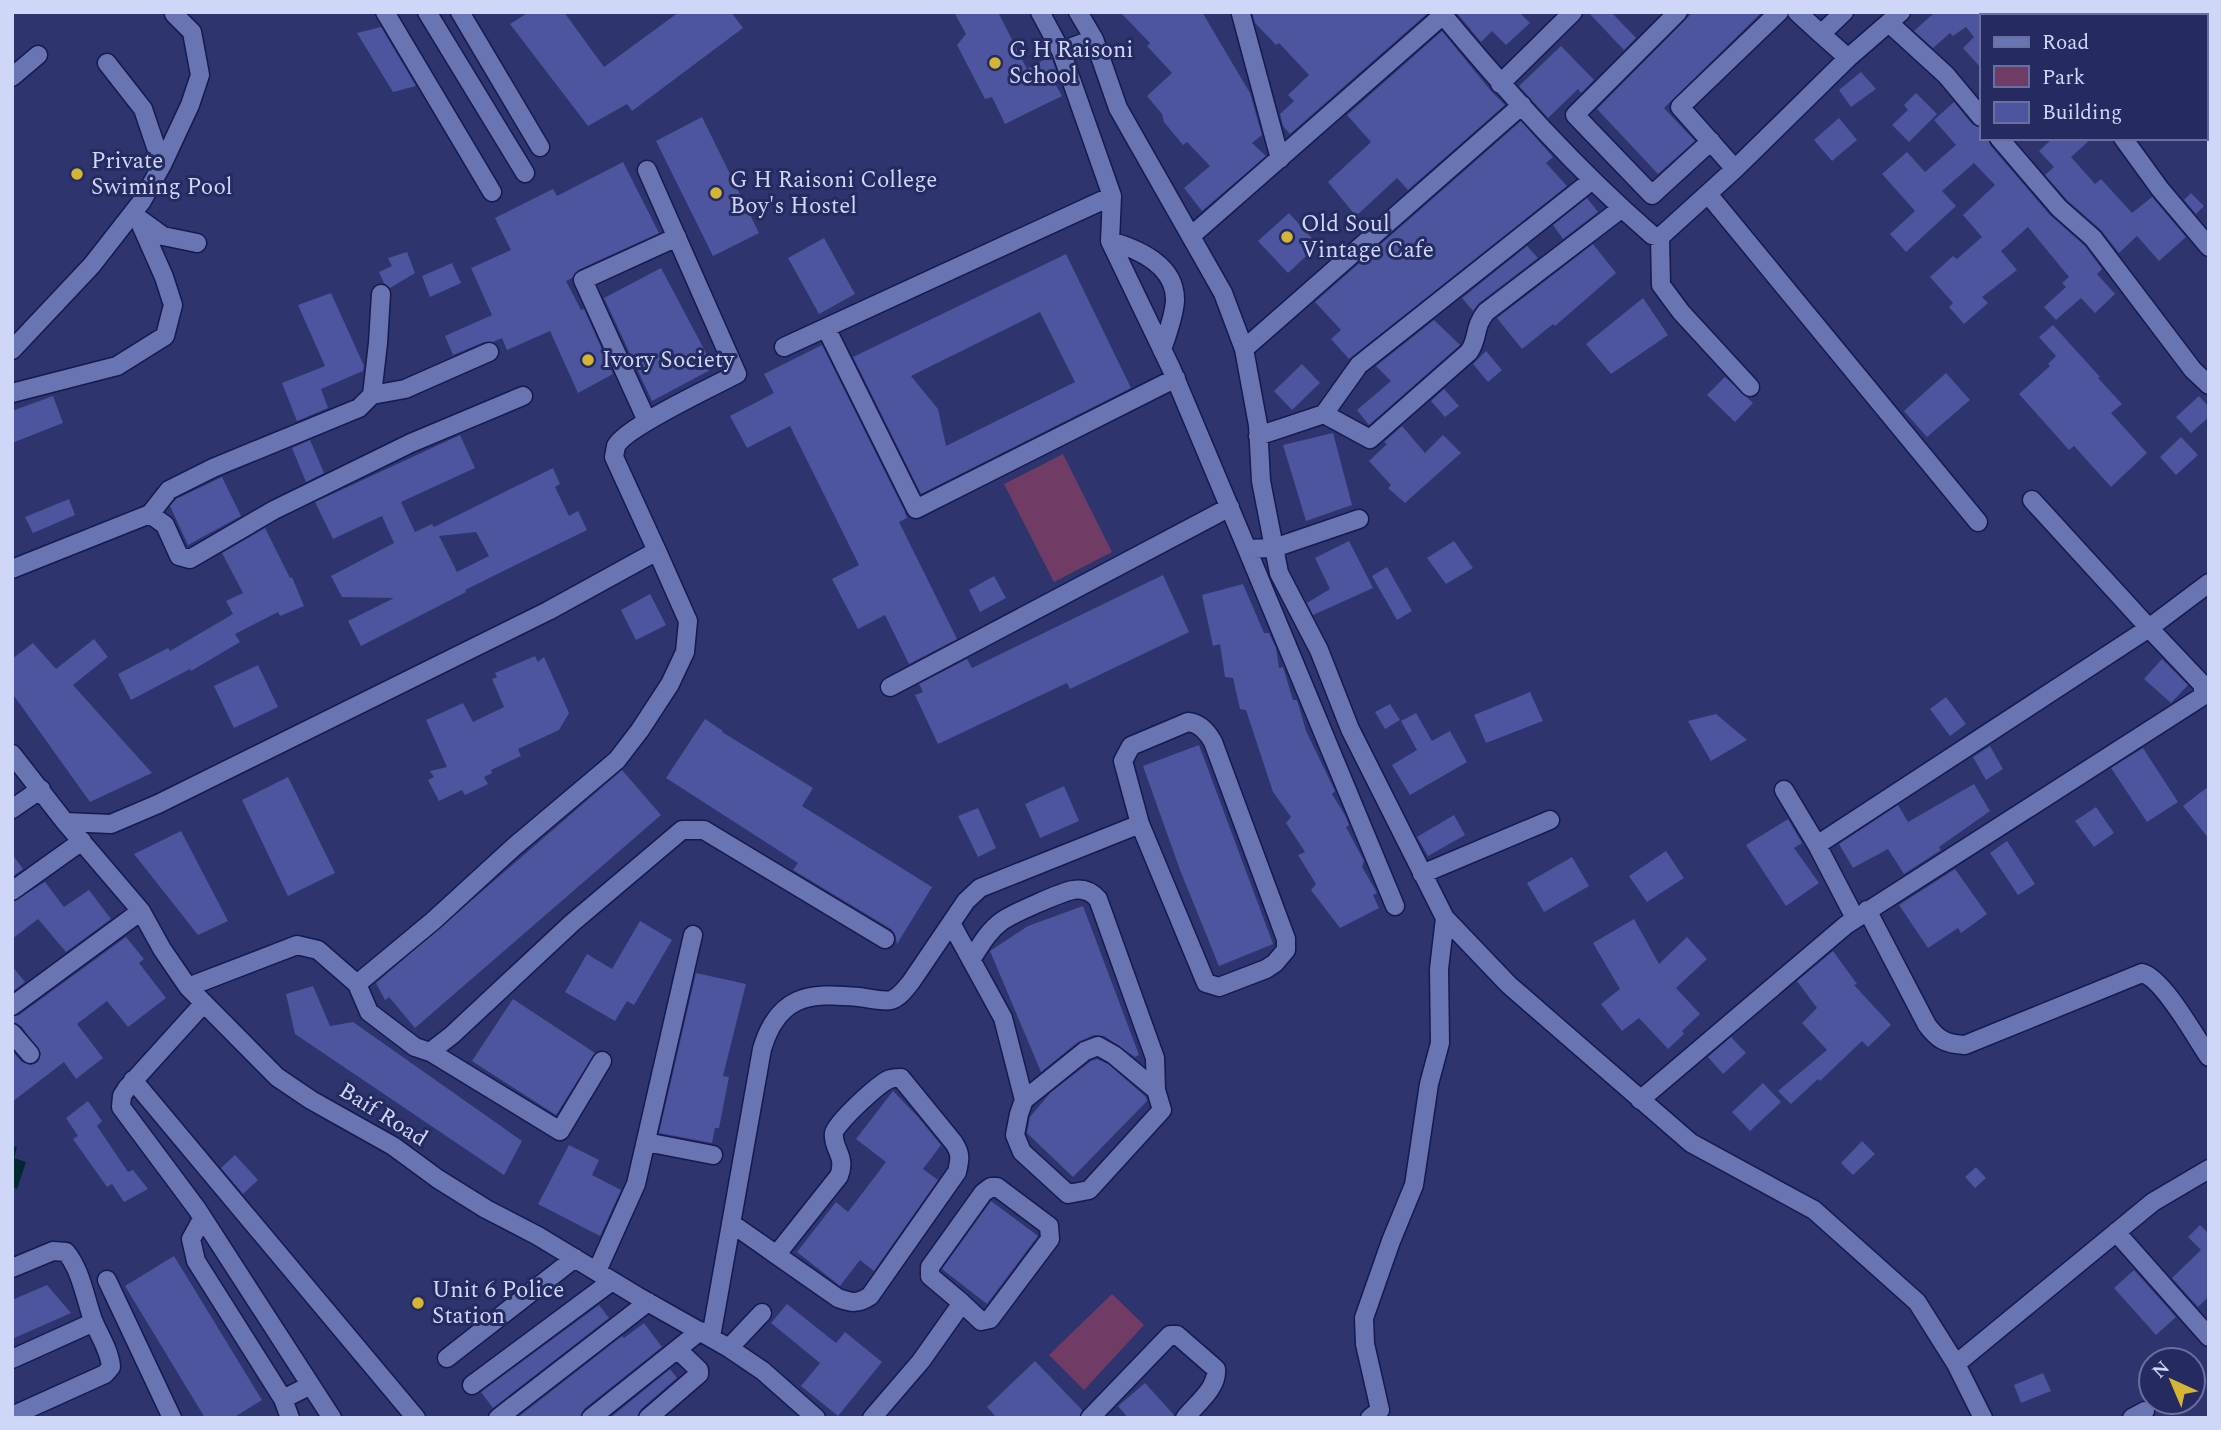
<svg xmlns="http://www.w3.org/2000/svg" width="2221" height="1430" font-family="Spectral,serif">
<rect width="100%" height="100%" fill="#2e346d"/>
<path fill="#703c65" d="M1063,454L1112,552L1054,582L1004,484Z
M1112,1294L1144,1325L1084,1390L1049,1355Z"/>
<path fill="#002932" d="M12,1146L17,1147L14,1158L26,1162L17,1189L12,1187Z"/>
<path fill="#4c559d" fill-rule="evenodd" d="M529,12H564L604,67L679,12H731L743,28L632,111L627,104L588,126L510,24Z
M954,12H998L1027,69L1051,56L1058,77L1053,80L1062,96L1005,124L992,97L985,99L957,45L966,34Z
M1120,12H1202L1250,93L1262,135L1252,143L1266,156L1202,211L1184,188L1210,166L1187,142L1183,145L1164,122L1162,114L1147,96L1172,73L1147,46L1150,43Z
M1252,12H1429L1290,134L1283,126L1280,114L1294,101L1288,95L1309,75L1279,43L1276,45L1255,23Z
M1456,12H1519L1530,23L1506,45L1492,31L1481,42Z
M1588,12H1611L1636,38L1624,50Z
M1693,12H1762L1664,108L1695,141L1658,174L1597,109Z
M1935,12H1988L1981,16V68L1963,48L1974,37L1966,27L1953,36L1950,33L1933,48L1914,31Z
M381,27L416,86L393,92L357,33Z
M1442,31L1491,91L1505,105L1408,190L1397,178L1356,216L1328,182L1371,142L1347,115Z
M1561,46L1594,80L1581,93L1578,89L1548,118L1519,86Z
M1861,72L1876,89L1851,107L1839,90Z
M1916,93L1937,114L1909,142L1892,125L1908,110L1904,105Z
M1954,102L1972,124L1981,128V138H1988L1990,145L2050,215L2085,246L2102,269L2097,274L2115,294L2095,313L2081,298L2056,320L2044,307L2066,287L2062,283L2069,277L2028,227L2001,251L2017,270L1982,297L1988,303L1964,324L1949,307L1953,303L1930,277L1953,256L1957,259L1982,237L1963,215L1995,185L1974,163L1942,191L1956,206L1906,252L1890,234L1915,211L1882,174L1907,152L1925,172L1956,145L1934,120Z
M702,117L759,233L713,256L656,141Z
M1839,118L1857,140L1832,161L1814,140Z
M1521,121L1553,157L1546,163L1567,186L1349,359L1331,339L1341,330L1315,302Z
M2053,138H2092L2071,157L2095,184L2101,179L2132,213L2152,197L2186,237L2159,261L2137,236L2119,253L2101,230L2067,200L2045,175L2054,167L2039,151Z
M623,162L659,233L578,270L572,278L566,281L581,310L584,309L613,374L578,393L550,331L507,350L502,338L493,342H484L453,355L445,336L492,315L471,268L511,250L495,218L553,189L557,196Z
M2191,193L2204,206L2196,214L2184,200Z
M1587,198L1598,212L1563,239L1553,225Z
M1289,213L1318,245L1288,273L1258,241Z
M824,238L855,294L819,314L788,258Z
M1593,244L1616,273L1555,326L1553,324L1522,349L1497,318Z
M1527,246L1538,258L1479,303L1473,311L1462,298Z
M407,252L415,273L390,288L384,283L379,272L392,266L388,258Z
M1066,254L1131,388L921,494L853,357ZM1040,312L1075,382L946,446L938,409L911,376Z
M452,263L461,283L430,297L422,276Z
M661,268L714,368L652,401L604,298Z
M331,293L364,366L363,371L321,389L328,408L297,421L282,383L325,366L298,305Z
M1643,298L1668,335L1611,374L1586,344Z
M1434,320L1460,345L1369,425L1357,410L1391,381L1376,366Z
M2053,325L2100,377L2098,378L2122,404L2111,413L2147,453L2111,487L2074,446L2069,450L2019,394L2050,366L2048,364L2056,356L2039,337Z
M822,345L904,510L907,518L899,522L957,639L909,664L885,615L858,629L832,579L859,565L790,426L747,448L730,416L774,393L764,374Z
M1486,351L1502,370L1488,382L1473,364Z
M1302,364L1320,383L1292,410L1274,391Z
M1946,373L1970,400L1927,437L1904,411Z
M1725,377L1753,403L1735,422L1707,395Z
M1444,389L1459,406L1445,417L1431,401Z
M53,396L63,423L12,443V411Z
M2199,396L2209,407V417L2191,433L2176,417Z
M1402,426L1425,453L1443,435L1461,453L1405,503L1388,488L1391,485L1369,461L1387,444L1384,442Z
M1333,433L1352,505L1306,521L1283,445Z
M460,435L475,468L401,502L415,532L432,524L434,527L553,468L560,484L555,487L569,516L578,511L587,530L465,590L466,592L361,646L348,621L394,598L342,597L331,576L394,543L382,516L333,539L315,502ZM476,532L489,556L457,572L439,536Z
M2181,437L2198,455L2176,475L2160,457Z
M310,440L324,473L306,482L292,448Z
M222,477L241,516L188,545L170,506L176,499Z
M69,499L75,515L33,533L25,517Z
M265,528L290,578L292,577L304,606L280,616L278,612L235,634L240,642L191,671L190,669L131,700L118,674L168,648L170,651L233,614L226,601L243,593L222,553Z
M1349,541L1373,588L1313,615L1307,603L1330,589L1315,558Z
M1454,541L1473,568L1446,584L1427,558Z
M1387,567L1412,611L1397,620L1372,576Z
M1163,575L1189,632L1070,689L1067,683L938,744L915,695L923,692L919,684L967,659L972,668Z
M994,576L1006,598L980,612L969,590Z
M1243,584L1264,633H1269L1276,648L1279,668L1283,667L1293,700H1297L1306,731L1335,791L1332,794L1345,815L1349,825L1346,827L1364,861L1362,867L1377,893L1373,895L1379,908L1340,928L1311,890L1316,884L1298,855L1305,852L1286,823L1291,817L1273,792L1246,710L1240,709L1233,678L1225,677L1220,644L1213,646L1202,595Z
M650,594L666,625L636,640L621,610Z
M94,639L108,657L73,685L152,773L90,802L12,693V659L33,643L56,669Z
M535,656L538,662L544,657L569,713L559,730L518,749L521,756L491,770L492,773L484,777L488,784L465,795L462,790L439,801L428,780L434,777L430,771L447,767L426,720L463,703L473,722L504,707L492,679L497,677L495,673Z
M2162,659L2188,685L2171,703L2144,679Z
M258,665L278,707L234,728L214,686Z
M1530,692L1543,721L1486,743L1474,715Z
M1946,697L1966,724L1950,736L1930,709Z
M1390,704L1400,720L1385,729L1375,712Z
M1416,713L1432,741L1450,731L1467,762L1410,795L1392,765L1417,750L1401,721Z
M1716,714L1747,740L1711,761L1688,721Z
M705,719L723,731L722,732L813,788L802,806L932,887L897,944L895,934L891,929L793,870L798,863L666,778Z
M1199,745L1273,944L1219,966L1180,870L1143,766Z
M1990,746L2003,769L1986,780L1973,757Z
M2143,748L2178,802L2147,822L2111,768Z
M622,770L661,815L415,1028L389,997L385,1000L376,983Z
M288,777L335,873L288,896L242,800Z
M1974,784L1990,811L1939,847L1941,850L1904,874L1888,849L1853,868L1839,844L1898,805L1908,822Z
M1064,786L1079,821L1040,838L1025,804Z
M2209,786V839L2183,806Z
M2096,807L2114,833L2094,847L2075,821Z
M978,808L996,848L978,857L958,816Z
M1454,815L1465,835L1428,856L1417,837Z
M1788,819L1802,843L1794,848L1819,883L1786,906L1746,845Z
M181,831L228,921L198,935L134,854Z
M2007,841L2035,884L2018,895L1990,853Z
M1666,851L1684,878L1647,902L1629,876Z
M12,854L23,869L12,877Z
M1572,857L1589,886L1544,912L1527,883Z
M1955,869L1987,914L1961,933L1958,928L1928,948L1899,905Z
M45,882L64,907L89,890L111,919L66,952L38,919L12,939V902Z
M1083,906L1139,1055L1135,1057L1104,1036L1094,1035L1078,1042L1041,1072L990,951L1028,926Z
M1634,919L1659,964L1687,937L1707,959L1676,988L1700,1014L1682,1031L1684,1034L1668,1049L1639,1018L1622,1031L1601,1004L1620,989L1593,943Z
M640,921L672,940L634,1005L627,1001L615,1021L565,992L587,954L612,969Z
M126,937L144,959L139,963L166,998L128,1027L107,1001L77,1024L103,1058L76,1079L64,1062L12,1102V1051L22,1062L31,1065L38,1062L41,1053L21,1026L12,1022V1017L19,1015Z
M1833,951L1857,984L1854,985L1891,1025L1868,1047L1862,1041L1820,1081L1818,1079L1791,1104L1778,1091L1827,1050L1802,1023L1817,1008L1797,981Z
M12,966L25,982L12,992Z
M696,973L746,984L723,1076L729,1077L719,1128H715L712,1143L659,1133Z
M313,986L330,1026L353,1022L522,1141L504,1175L295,1034L286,994Z
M513,999L595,1053L556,1115L472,1061Z
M1731,1037L1746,1053L1723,1074L1708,1057Z
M1097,1059L1108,1064L1146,1097L1147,1101L1073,1177L1027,1133L1030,1117L1050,1093L1091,1061Z
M1763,1083L1781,1102L1750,1131L1732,1112Z
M893,1091L918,1117L941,1145L923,1169L938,1180L874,1271L860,1260L840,1286L797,1252L836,1202L848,1212L886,1162L856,1139Z
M88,1101L102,1121L97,1126L128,1172L133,1170L148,1189L124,1202L112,1184L107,1187L73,1139L78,1136L66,1118Z
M1862,1141L1875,1154L1853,1175L1841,1163Z
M569,1145L599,1160L592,1175L621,1190L600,1236L538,1204Z
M235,1155L258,1180L243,1194L221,1168Z
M1976,1167L1986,1178L1975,1188L1965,1177Z
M991,1201L1038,1236L987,1304L942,1269Z
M2200,1225L2209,1234V1296L2198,1307L2172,1278L2201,1250L2188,1237Z
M174,1256L262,1400L233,1418H205L125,1286Z
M2134,1270L2176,1317L2156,1335L2114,1288Z
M47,1285L71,1313L12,1339V1300Z
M787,1304L836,1343L845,1332L882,1362L838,1416L801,1386L820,1363L771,1323Z
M599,1305L609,1318L493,1408L481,1392Z
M644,1323L662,1347L584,1409L580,1418H517L622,1336L624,1338Z
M1035,1361L1082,1410L1079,1418H997L987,1407Z
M670,1369L677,1378L641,1409L637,1418H610Z
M2043,1373L2051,1391L2021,1403L2014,1385Z
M1145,1383L1174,1415V1418H1128L1118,1406Z"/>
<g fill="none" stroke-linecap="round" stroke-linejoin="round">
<g stroke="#17194f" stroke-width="21">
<path id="minor" d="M385,12L492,192
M427,12L525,173
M460,12L540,147
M1040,12L1061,51
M1078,12L1094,39L1118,108L1223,293L1244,349L1258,425L1261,481L1279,573L1319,650L1350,729L1445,918L1509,985L1691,1143L1814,1210L1917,1302L1956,1364L1983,1418
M1678,12L1575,115L1652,195L1711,141
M1797,12L1821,34L1844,12
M2007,12L2010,16
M1241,14L1280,159
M1889,23L1946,75L1981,117
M1821,34L1848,58
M107,63L143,109L162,165
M12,77L38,55
M1500,84L1573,12
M1999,138L2059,208L2093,238L2193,370L2209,385
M2123,138L2160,189L2209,247
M1735,169L1680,107L1779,12
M1708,194L1978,522
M1112,196L1110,241L1171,368L1247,549L1274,548L1359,519
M141,220L163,236L197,243
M1191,236L1443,15C1508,93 1575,168 1652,235L1660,237L1735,169L1848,58L1901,12
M1660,237L1661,285L1681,312L1750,387
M1110,241C1138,249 1176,265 1175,301C1174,317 1167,334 1162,350
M826,328L916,509L1176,378
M784,347L1112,196L1061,51L1094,39
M1244,349L1522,105
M12,350L92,265L142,201L162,165L190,105L200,75L192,32L174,14
M12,393L117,366L165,336L173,305L164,277L138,218
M372,395L405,389L489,352
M1324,414L1370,439L1469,352C1479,338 1473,328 1486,312L1622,208
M647,421L583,280L677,237
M1258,436L1324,414L1359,365L1591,181
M150,514L165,525L179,556L190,559L274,510L411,443L523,396
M1247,549L1395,906
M12,569L150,514L169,490L213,468L359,408L372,395L378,343L381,294
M890,687L1230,507
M12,754L65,822L141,911L162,949L188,987L277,1077L311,1100L393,1146L438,1179L486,1209L538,1236L637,1296L729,1348L763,1371L816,1418
M1784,790L1817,845
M12,809L41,789
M65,822L111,824L158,804L548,611L657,551L614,457C614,456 616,447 616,446C626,427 714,386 737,374L647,170
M1422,874L1550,820
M12,891L82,841
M1867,910L1927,1025C1938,1040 1946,1044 1965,1045L2142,973C2163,978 2196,1038 2209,1057
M1855,918L1817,845L2149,628L2032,500
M951,923L1003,1018L1024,1100L1019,1114L1015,1135L1022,1152L1068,1194L1089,1190L1162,1110L1156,1090L1114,1055L1098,1046L1085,1051L1024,1100
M971,960C980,946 988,931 1002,921C1012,914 1061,892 1073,890C1083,888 1091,891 1098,899L1155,1058L1156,1090
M357,984L433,921L515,846L617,760L640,730L670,684L685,652L688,621L657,551
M188,987L297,945L318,950L357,984L369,1012L415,1047L430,1052L452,1035L572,923L682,830H704L885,939
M204,1003L127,1088L122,1096L121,1107L197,1209L332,1418
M12,1006L141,911
M12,1033L30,1054
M429,1051L560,1131L602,1061
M133,1080L416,1418
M1640,1100L1846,925L2203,696V685L2149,628L2209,583
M646,1142L713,1155
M202,1219L191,1239L196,1261L283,1399L311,1385
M731,1223L838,1298C852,1303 858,1304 870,1296L957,1172C960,1159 961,1154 954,1143L901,1078C899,1078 891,1078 890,1079C879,1083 836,1123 834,1133C832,1149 847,1156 839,1176L777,1254
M2116,1232L2209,1337
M12,1268L53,1251L66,1252C81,1270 85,1298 93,1320C99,1335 110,1351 111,1367L105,1374L12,1416
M597,1271L636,1184L693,935
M107,1280L172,1418
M711,1337L762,1049C778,996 807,992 859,997C868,998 882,1002 891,1000C899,998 906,988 911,982L966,901L980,888L1140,824L1206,983L1219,987L1266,969L1275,963L1286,950V939L1213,742C1207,731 1200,723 1188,722L1131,746L1123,761L1140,824
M729,1348L762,1313
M447,1358L575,1258
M12,1359L94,1322
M1956,1364L2153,1202L2209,1169
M472,1385L612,1281
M283,1399L290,1418
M498,1418L648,1302
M591,1418L700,1331
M648,1418L699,1374V1370L678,1350
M872,1418L921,1361L962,1303L981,1321L990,1319L1050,1239L1049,1226L997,1187H991L983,1193L930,1267V1276L962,1303
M1090,1418L1170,1335H1177L1216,1369C1218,1388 1196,1404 1185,1418
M1370,1418L1380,1410L1365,1344L1364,1318L1391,1241L1414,1185L1429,1084L1440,1043L1439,969L1445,918
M2132,1418L2145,1411"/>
</g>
<use href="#minor" stroke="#6974b2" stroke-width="18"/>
</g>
<g fill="#d4b635" stroke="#252a61" stroke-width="2.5">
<circle cx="995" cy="63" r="7"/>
<circle cx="77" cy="174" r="7"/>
<circle cx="716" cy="193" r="7"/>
<circle cx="1287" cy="237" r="7"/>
<circle cx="588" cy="360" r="7"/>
<circle cx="418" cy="1303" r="7"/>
</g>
<g text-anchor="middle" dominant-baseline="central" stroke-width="6" stroke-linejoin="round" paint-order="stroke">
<g font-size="23" fill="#cfd7f9" stroke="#252a61" text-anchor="start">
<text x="1009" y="50">G H Raisoni<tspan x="1009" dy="26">School</tspan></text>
<text x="91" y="161">Private<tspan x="91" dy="26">Swiming Pool</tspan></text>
<text x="730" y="180">G H Raisoni College<tspan x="730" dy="26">Boy's Hostel</tspan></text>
<text x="1301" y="224">Old Soul<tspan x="1301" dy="26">Vintage Cafe</tspan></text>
<text x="602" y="360">Ivory Society</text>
<text x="432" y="1290">Unit 6 Police<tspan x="432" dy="26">Station</tspan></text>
</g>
<g font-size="23" fill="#cfd7f9" stroke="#252a61">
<text transform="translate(383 1115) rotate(32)">Baif Road</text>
</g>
</g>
<rect width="2221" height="1430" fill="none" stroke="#cfd7f9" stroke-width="28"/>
<rect x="1980" y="14" width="228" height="126" fill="#252a61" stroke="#696f9e" stroke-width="2"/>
<rect x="1994" y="37" width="35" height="10" fill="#6974b2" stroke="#696f9e" stroke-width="2"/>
<text x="2042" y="49" font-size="21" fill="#cfd7f9">Road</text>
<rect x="1994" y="66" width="35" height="21" fill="#703c65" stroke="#696f9e" stroke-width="2"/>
<text x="2042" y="84" font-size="21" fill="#cfd7f9">Park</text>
<rect x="1994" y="102" width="35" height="21" fill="#4c559d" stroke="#696f9e" stroke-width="2"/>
<text x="2042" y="119" font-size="21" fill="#cfd7f9">Building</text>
<g transform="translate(2172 1381) rotate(316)"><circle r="33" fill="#252a61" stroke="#696f9e" stroke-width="2"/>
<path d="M0-5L12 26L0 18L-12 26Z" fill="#d4b635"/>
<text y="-10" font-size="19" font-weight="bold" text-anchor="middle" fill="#cfd7f9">N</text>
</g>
</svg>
